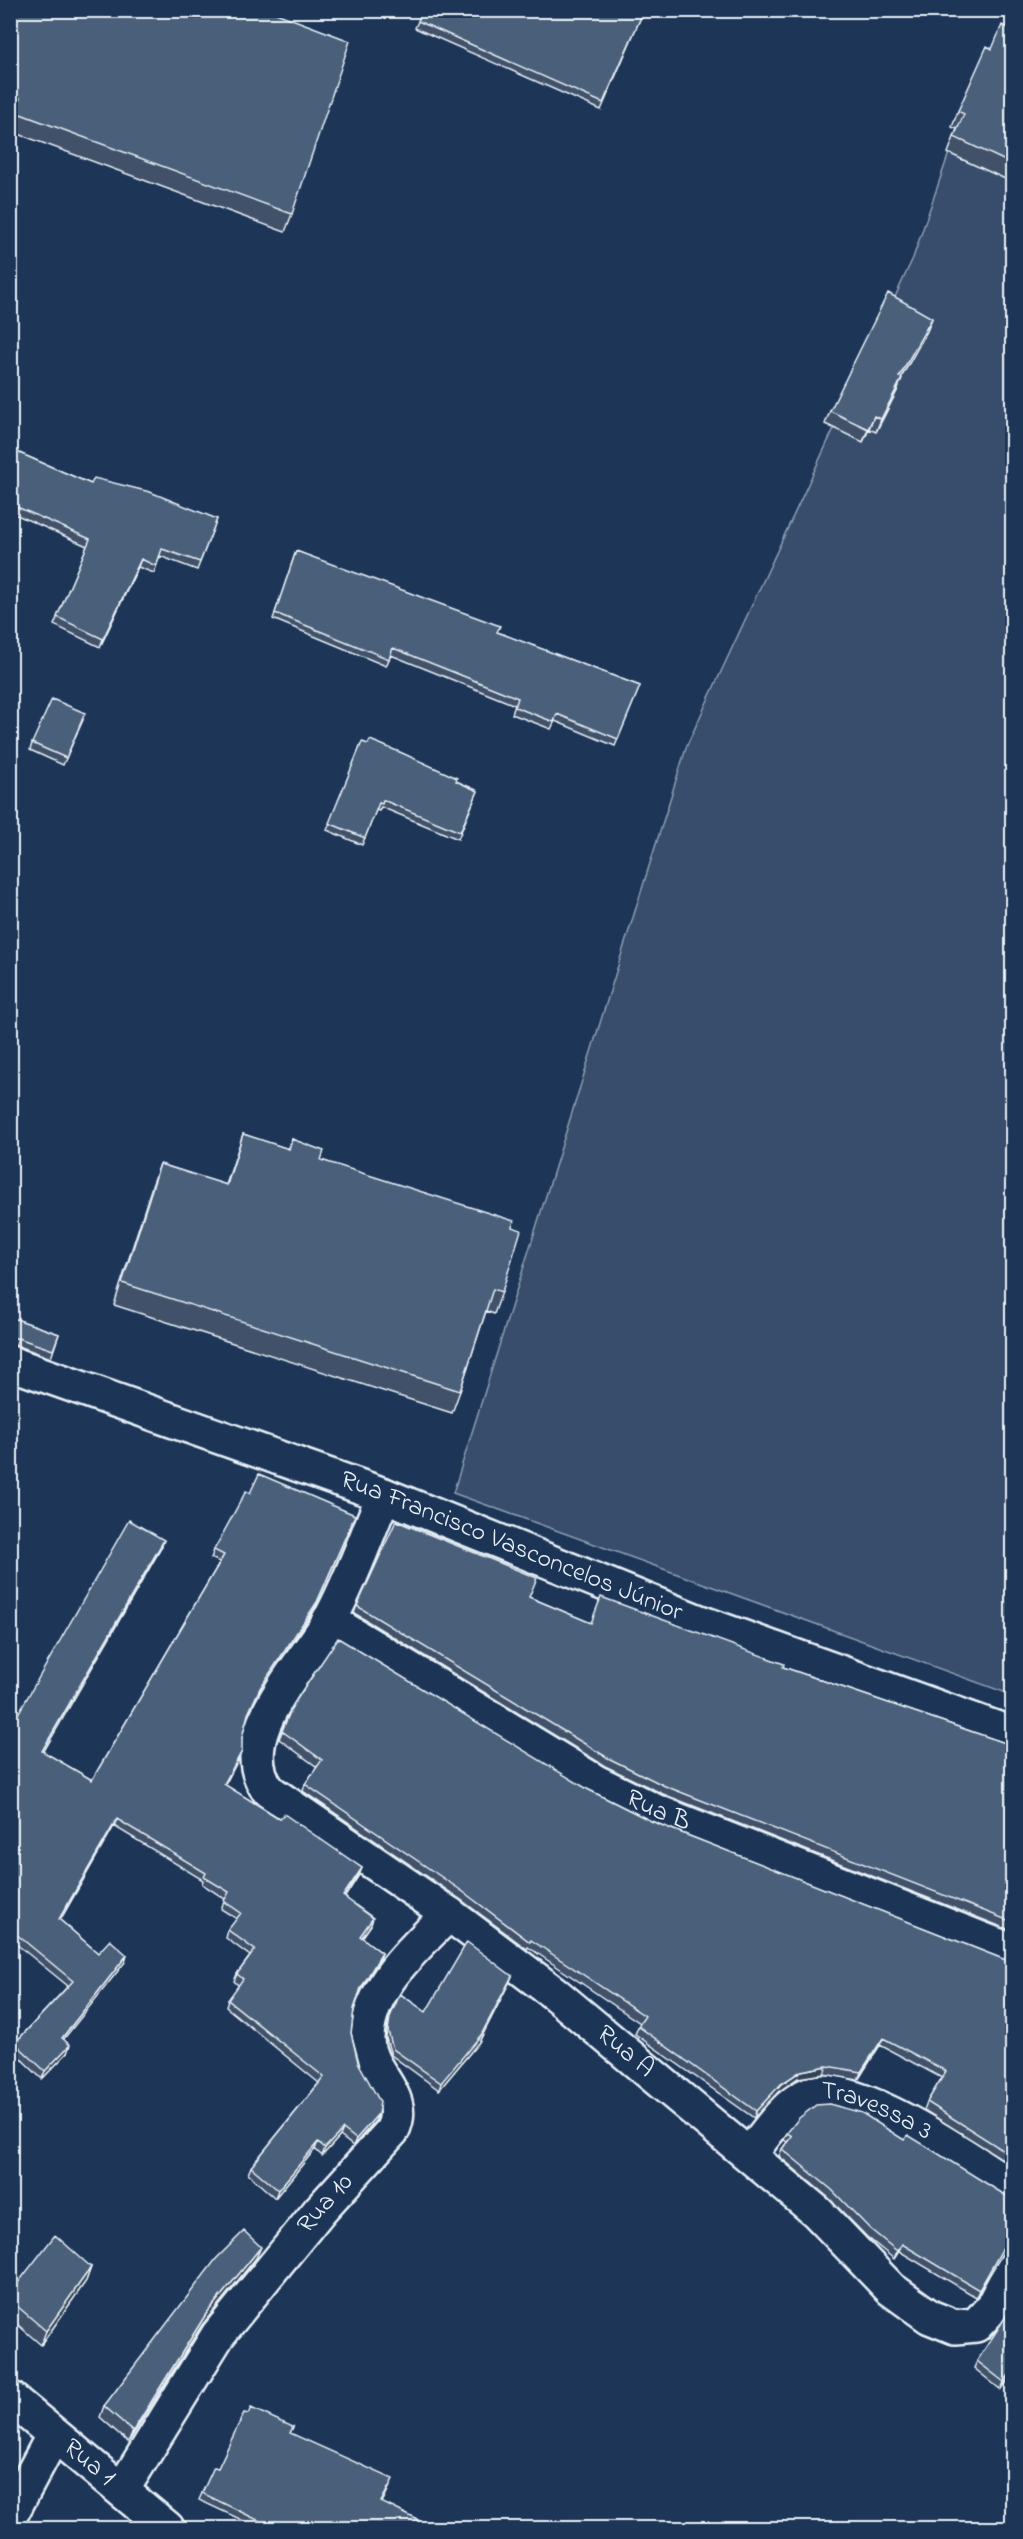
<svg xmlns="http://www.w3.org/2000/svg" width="1023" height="2539" font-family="'Indie Flower',sans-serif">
<rect width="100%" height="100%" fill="#1d3557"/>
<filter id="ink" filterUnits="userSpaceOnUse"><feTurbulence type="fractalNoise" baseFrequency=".0167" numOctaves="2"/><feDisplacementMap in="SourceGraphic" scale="12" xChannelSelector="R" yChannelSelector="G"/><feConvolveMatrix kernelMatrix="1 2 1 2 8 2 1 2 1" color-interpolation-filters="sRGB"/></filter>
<g filter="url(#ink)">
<path fill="#374d6c" stroke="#909fb2" stroke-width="1.5" d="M951,147L1012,174V1695L453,1493L687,745L913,258Z"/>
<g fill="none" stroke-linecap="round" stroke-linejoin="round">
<g stroke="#e8f1f8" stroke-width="38">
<g id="minor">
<path id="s1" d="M10,1363L384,1495L697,1621L1012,1734"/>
<path id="s2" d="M384,1495C366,1536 351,1582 329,1621C303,1666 228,1739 269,1791L449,1914L554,1993L817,2212L891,2289L930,2317L955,2327L976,2325L991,2309L1012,2269"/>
<path id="s3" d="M329,1620L596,1782L655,1811L1012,1951"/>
<path id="s4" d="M750,2154C766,2134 784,2105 807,2095C849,2075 975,2162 1012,2187"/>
<path id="s5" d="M10,2398L167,2528"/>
<path id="s6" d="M122,2490L218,2335L320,2210L392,2131C411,2094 366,2074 367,2038C368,1988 416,1946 449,1914"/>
<path d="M10,2516L53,2436"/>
</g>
</g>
<use href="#minor" stroke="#1d3557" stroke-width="33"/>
</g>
<path fill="#3f5169" stroke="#e8f1f8" stroke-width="1.5" d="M10,10L292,214L285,232L10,131V125L13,116L10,115Z
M423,10H644L601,110L415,28Z
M1012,30V182L948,153L957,129L952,127L958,111L992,49Z
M932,318L927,331L901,378L897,391L876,432L869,429L863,442L825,424L830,411Z
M10,449L91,484L217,519L197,570L160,556L154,573L138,567L100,647L54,625L87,546L10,512Z
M296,551L497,632L640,686L615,746L555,721L551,729L512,714L515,705L391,655L386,666L273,619Z
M83,720L63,765L30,750L32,743Z
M362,742L456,781L478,791L458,839L381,807L379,811L376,810L362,845L327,830Z
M243,1134L288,1149L292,1139L321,1160L512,1227L502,1292L494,1314L486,1311L460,1391L452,1413L114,1305L152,1186L160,1164L226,1185Z
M10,1317L59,1334L51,1358L16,1345H10Z
M250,1493L355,1515L314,1609L257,1695L247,1718L242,1737L239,1758L225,1785L362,1868L359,1875L345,1897L371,1925L362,1938L382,1953L379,1961L358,1995L354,2009L351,2033L375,2121L353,2146L340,2136L322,2156L315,2149L275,2198L248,2174L251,2167L319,2083L226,2007L228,2000L239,1986L234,1981L237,1974L250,1956L226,1938L228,1930L237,1919L221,1909L225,1899L202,1884L203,1880L114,1826L60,1920L98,1953L127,1955L125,1962L63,2039L67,2053L42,2079L12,2050L15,2043L68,1986L10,1939V1728L164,1540L161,1548L43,1752L92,1780L220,1562L211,1558L214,1550Z
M529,1597L591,1623L783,1667L1008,1744H1012V1931L663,1794L605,1766L354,1613L357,1606Z
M293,1705L589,1790L651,1821L1008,1961H1012V2165L924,2110L927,2102L942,2078L880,2045L858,2080L824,2074L798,2078L778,2092L754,2118L635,2034L640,2023L528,1947L527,1949L460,1899L303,1791L305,1784L317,1767L279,1739Z
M512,1976L509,1983L479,2042L439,2090L391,2055L386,2038L388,2024L400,1994L426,2012Z
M787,2133L904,2140L1005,2195L1012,2198V2250L1002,2254L976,2297L899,2251L894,2259L867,2237L829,2198L779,2156L782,2149L787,2142L784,2140Z
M256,2258L202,2325L128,2442L100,2417L104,2406Z
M91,2267L86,2281L41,2345L10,2318V2293Z
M1012,2307V2383L1008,2380L1001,2390L974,2368L977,2361Z
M293,2427L290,2433L390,2486L382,2503L418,2520L415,2529H261L199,2500L202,2493L218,2468Z"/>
<path fill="#334255" stroke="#e8f1f8" stroke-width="1.5" d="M932,318L927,331L894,390L899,377Z
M902,378L897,391L876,432L881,419Z
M874,416L869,429L863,442L868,429Z
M141,559L138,567L100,647L103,639Z
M10,1338H18L16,1345H10Z
M355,1515L314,1609L257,1695L245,1722L260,1688Z
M164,1540L161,1548L40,1758L42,1751Z
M242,1751L239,1758L221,1791L224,1784Z
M117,1819L114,1826L57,1926L59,1919Z
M362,1868L359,1875L340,1904L343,1896Z
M373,1918L371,1925L357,1944L360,1936Z
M382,1953L379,1961L358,1996L361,1988Z
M127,1955L125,1962L59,2045L62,2038Z
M512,1976L509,1983L479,2042L439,2090L441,2083Z
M883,2038L880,2045L858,2080L861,2072Z
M70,2045L67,2053L42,2079L45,2071Z
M827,2066L824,2074L798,2078L778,2092L754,2118L756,2111L781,2084L801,2071Z
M378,2114L375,2121L353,2146L356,2139Z
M343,2129L340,2136L322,2156L325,2148Z
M318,2142L315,2149L275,2198L278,2190Z
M1012,2243V2250L1002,2254L976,2297L979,2290L1004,2246Z
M902,2244L899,2251L894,2259L897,2251Z
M261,2247L256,2258L202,2325L128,2442L133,2431L206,2314Z
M91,2267L86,2281L41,2345L46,2331Z
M1011,2372L1008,2380L1001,2390L1004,2382Z"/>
<path fill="#495e7a" stroke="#e8f1f8" stroke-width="1.5" d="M10,10H268L350,41L292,214L15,112L20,98L10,95Z
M423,10H644L603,103L418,21Z
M1002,25L1012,30V164L954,137L964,114L958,111L987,46L992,49Z
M888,293L932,318L899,377L902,378L881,419L874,416L868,429L830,411Z
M10,449L91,484L94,478L150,492L217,519L200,562L162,549L156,566L141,559L103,639L57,617L90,539L10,504Z
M296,551L500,626L497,632L640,686L618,739L557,714L554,722L515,707L518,698L393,648L389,659L275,613Z
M52,699L85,713L66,758L32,743Z
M370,740L402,753L457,778L456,781L478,791L460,832L383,800L382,804L379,803L365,838L329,823L362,742L368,744Z
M243,1134L289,1149L292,1139L324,1151L321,1160L514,1221L512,1227L521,1230L502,1292L493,1289L460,1391L122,1283L160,1164L227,1185Z
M10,1317L59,1334L53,1350L18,1338H10Z
M259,1474L355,1515L317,1602L260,1688L248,1714L242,1737V1751L224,1784L280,1819L284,1814L362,1868L343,1896L373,1918L360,1936L382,1953L361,1988L354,2009L351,2033L358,2062L380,2102L378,2114L356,2139L343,2129L325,2148L318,2142L278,2190L251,2167L324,2077L228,2000L243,1979L237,1974L255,1950L228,1930L241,1913L224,1901L229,1892L204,1877L206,1873L117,1819L59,1919L98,1953L110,1940L127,1955L62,2038L70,2045L45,2071L15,2043L73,1981L10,1929V1728L129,1520L164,1540L42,1751L92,1780L224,1555L214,1550L246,1491L250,1493Z
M396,1521L537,1578L529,1597L591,1623L601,1597L784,1664L783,1667L1008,1744H1012V1922L665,1786L608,1758L357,1606Z
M338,1638L589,1790L651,1821L1008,1961H1012V2156L927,2102L946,2071L883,2038L861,2072L827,2066L801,2071L781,2084L756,2111L638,2026L645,2016L531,1940L530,1942L462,1891L305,1784L322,1760L282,1731L293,1705Z
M467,1942L512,1976L481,2035L441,2083L393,2049L388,2031L390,2017L400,1994L426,2012Z
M829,2104L862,2113L904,2140L908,2135L1005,2195L1012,2198V2243L1004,2246L979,2290L902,2244L897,2251L870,2229L832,2190L782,2149L792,2136L787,2133L799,2118L816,2105Z
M244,2231L261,2247L206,2314L133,2431L104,2406L216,2259Z
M55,2235L91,2267L46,2331L10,2300V2293Z
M1012,2307V2373L1011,2372L1004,2382L977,2361Z
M251,2408L293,2427L290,2433L393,2479L381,2502L418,2520L414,2529H276L202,2493L214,2467L218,2468L244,2413L248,2414Z"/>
</g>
<g text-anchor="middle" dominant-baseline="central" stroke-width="4.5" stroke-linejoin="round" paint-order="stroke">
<g font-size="26" fill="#e8f1f8" stroke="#1d3557">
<text stroke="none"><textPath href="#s1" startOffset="534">Rua Francisco Vasconcelos Júnior</textPath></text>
<text stroke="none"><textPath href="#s3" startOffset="381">Rua B</textPath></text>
<text stroke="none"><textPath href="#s2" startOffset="772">Rua A</textPath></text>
<text stroke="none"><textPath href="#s4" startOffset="156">Travessa 3</textPath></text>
<text stroke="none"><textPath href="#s6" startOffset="352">Rua 10</textPath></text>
<text stroke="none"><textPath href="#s5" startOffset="102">Rua 1</textPath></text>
</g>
</g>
<rect width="1023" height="2539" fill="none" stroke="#1d3557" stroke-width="36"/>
<rect x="18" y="18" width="987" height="2503" fill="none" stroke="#e8f1f8" stroke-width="2" filter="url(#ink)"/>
</svg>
